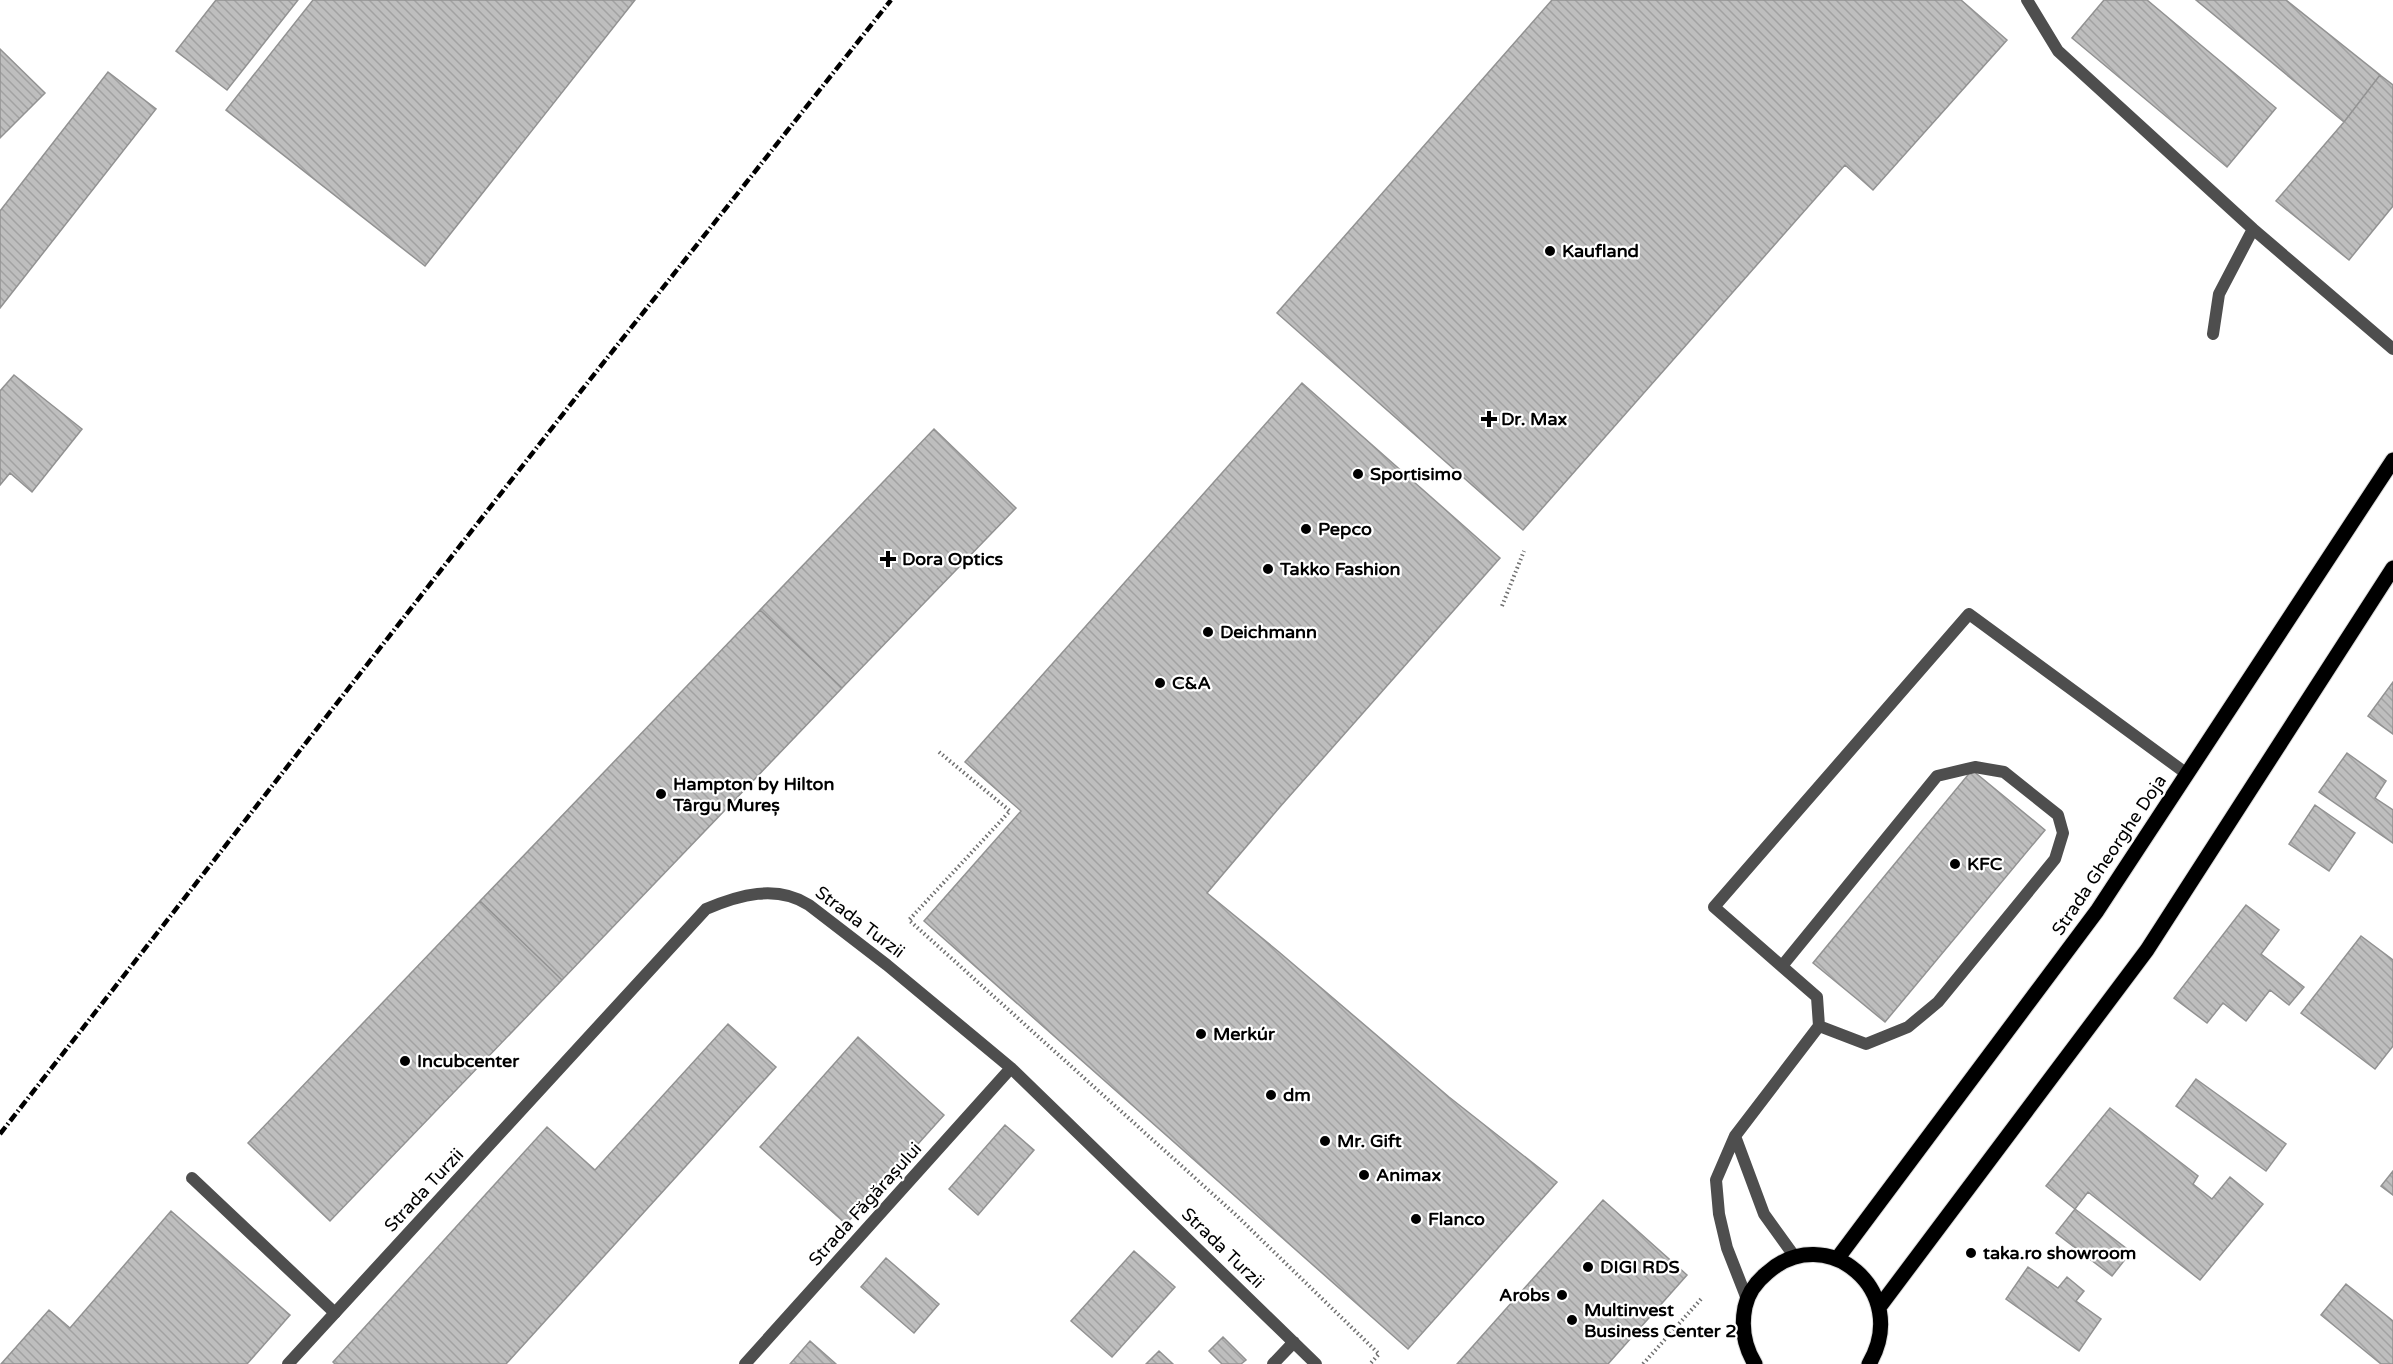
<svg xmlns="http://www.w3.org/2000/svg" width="2393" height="1364" font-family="'Varela Round',sans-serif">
<defs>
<pattern id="building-back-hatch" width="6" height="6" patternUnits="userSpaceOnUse" patternTransform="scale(1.5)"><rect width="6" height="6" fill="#bebebe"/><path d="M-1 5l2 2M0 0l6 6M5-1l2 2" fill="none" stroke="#a2a2a2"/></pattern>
</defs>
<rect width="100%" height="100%" fill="#fff"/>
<path fill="url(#building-back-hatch)" stroke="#929292" stroke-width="1.5" d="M216,0H298L227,90L176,51Z
M313,0H635L425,266L226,110Z
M1552,0H1961L2007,40L1873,190L1845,165L1523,530L1277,313Z
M2104,0H2147L2276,108L2227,167L2072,38Z
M2196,0H2286L2380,75L2344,122Z
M0,49L45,93L0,138Z
M108,72L156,109L0,308V211Z
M2380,75L2393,85V206L2349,260L2276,201L2344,122Z
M14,375L82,429L32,492L10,473L0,485V391Z
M1302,383L1500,558L1279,808L1207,893L1279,952L1449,1097L1557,1182L1408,1349L924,921L1021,811L965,762Z
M934,429L1016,508L842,688L760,610Z
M760,610L842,688L562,980L480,901Z
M2393,682V734L2368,716Z
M2347,753L2386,781L2375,798L2393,810V843L2319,792Z
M1972,770L2045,830L1885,1022L1813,963Z
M2315,805L2355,833L2329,871L2289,844Z
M480,901L562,980L330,1221L248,1143Z
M2246,905L2279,930L2261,954L2304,987L2289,1005L2270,990L2246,1021L2223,1003L2207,1023L2174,998Z
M2361,936L2393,960V1046L2375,1069L2301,1013Z
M728,1024L776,1067L506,1364H335L333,1362L547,1127L595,1170Z
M858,1037L944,1115L846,1224L760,1147Z
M2196,1079L2286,1144L2266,1171L2176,1106Z
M2110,1108L2198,1176L2193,1184L2212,1199L2230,1177L2263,1204L2200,1280L2088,1192L2075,1209L2046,1186Z
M1005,1125L1034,1150L978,1215L949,1189Z
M2393,1171V1195L2381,1186Z
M1603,1200L1687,1275L1608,1364H1457Z
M2075,1209L2131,1252L2112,1276L2056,1233Z
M171,1211L290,1315L247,1364H1L49,1310L70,1328Z
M1134,1251L1175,1287L1112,1357L1071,1321Z
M886,1258L939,1304L914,1333L861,1287Z
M2028,1267L2058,1288L2067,1277L2084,1291L2076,1301L2101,1319L2079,1351L2006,1299Z
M2346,1284L2393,1321V1364H2381L2321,1315Z
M1223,1337L1246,1360L1241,1364H1222L1209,1351Z
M810,1341L836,1364H790Z
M1159,1351L1173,1364H1146Z"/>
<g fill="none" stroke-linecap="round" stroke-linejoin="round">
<g stroke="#dbdbdb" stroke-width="17">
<path id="primary" d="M1837,1259L2097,911L2393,460
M1880,1306L2147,950L2393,568
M1755,1364C1744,1346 1741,1327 1745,1307C1748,1293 1756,1282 1767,1273C1826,1220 1912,1291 1869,1364"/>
</g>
<path stroke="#707070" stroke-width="4" stroke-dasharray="1.5 3" stroke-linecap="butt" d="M1502,606L1524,551
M939,752L1010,811L909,920L1236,1215L1379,1354L1370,1364
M1643,1364L1702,1298"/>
<path stroke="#4e4e4e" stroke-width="12" d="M2027,0L2058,51L2253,229L2393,349
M2213,334L2219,294L2253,229
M1782,966L1937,776L1975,767L2004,772L2058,815L2063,833L2055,859L1938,1002L1908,1027L1866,1044L1819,1026
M1735,1136L1764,1214L1795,1257
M192,1178L335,1313
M1747,1299L1727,1248L1719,1214L1716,1180L1735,1136L1819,1026L1817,997L1714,907L1969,614L2187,774"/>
<path stroke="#4e4e4e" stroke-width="12" d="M288,1364L706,909C739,895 776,884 809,905L887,965L1011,1068L1316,1364
M745,1364L1011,1068
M1273,1364L1294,1342"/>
<use href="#primary" stroke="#000" stroke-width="15"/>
<path stroke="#000" stroke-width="4.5" stroke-dasharray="9 3 1.5 3" stroke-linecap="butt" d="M0,1134L581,391L891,0"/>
</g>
<g fill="#000" stroke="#fff" stroke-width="2">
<circle cx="1550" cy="251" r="6"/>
<path d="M1486 410h6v6h6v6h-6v6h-6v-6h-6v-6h6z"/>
<circle cx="1358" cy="474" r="6"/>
<circle cx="1306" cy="529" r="6"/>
<path d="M885 550h6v6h6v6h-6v6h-6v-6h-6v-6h6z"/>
<circle cx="1268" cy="569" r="6"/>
<circle cx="1208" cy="632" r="6"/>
<circle cx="1160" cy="683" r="6"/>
<circle cx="661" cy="794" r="6"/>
<circle cx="1955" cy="864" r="6"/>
<circle cx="1201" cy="1034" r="6"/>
<circle cx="405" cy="1061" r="6"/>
<circle cx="1271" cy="1095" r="6"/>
<circle cx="1325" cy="1141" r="6"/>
<circle cx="1364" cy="1175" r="6"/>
<circle cx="1416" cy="1219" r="6"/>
<circle cx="1971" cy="1253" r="6"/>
<circle cx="1588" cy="1267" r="6"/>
<circle cx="1562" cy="1295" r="6"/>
<circle cx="1572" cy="1320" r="6"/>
</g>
<g text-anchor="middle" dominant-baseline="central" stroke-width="4.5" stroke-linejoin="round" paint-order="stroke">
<g font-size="18" font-weight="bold" fill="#000" stroke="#fff" text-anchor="start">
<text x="1562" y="251">Kaufland</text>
<text x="1501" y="419">Dr. Max</text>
<text x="1370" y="474">Sportisimo</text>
<text x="1318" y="529">Pepco</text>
<text x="902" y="559">Dora Optics</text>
<text x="1280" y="569">Takko Fashion</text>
<text x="1220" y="632">Deichmann</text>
<text x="1172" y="683">C&amp;A</text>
<text x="673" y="784">Hampton by Hilton<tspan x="673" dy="21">Târgu Mureș</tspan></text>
<text x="1967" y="864">KFC</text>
<text x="1213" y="1034">Merkúr</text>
<text x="417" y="1061">Incubcenter</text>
<text x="1283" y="1095">dm</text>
<text x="1337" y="1141">Mr. Gift</text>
<text x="1376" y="1175">Animax</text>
<text x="1428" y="1219">Flanco</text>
<text x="1983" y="1253">taka.ro showroom</text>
<text x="1600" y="1267">DIGI RDS</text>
<text x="1550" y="1295" text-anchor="end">Arobs</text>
<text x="1584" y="1310">Multinvest<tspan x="1584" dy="21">Business Center 2</tspan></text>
</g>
<g font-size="18" fill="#000" stroke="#fff">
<text transform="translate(2109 855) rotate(-56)">Strada Gheorghe Doja</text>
<text transform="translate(860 922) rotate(37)">Strada Turzii</text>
<text transform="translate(424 1190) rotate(-47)">Strada Turzii</text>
<text transform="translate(865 1204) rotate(-48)">Strada Făgărașului</text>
<text transform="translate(1223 1248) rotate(44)">Strada Turzii</text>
</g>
</g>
</svg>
